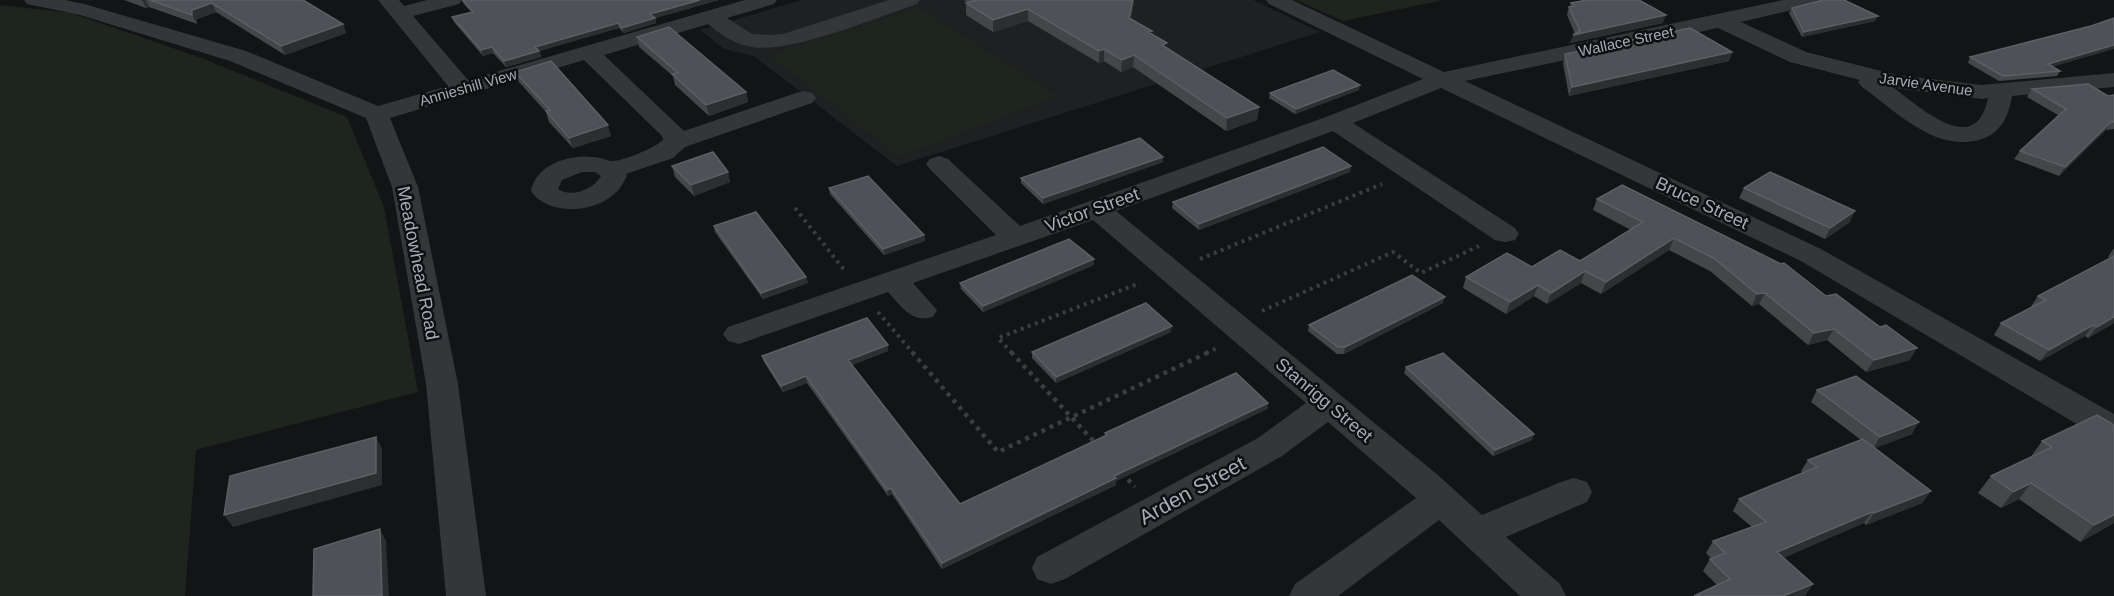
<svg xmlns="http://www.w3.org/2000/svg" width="2114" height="596" font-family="Helvetica,sans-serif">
<rect width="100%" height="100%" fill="#131415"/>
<path fill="#1f2022" d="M802,0H1253L1320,32L897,166L754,56L724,49L700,30Z"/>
<path fill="#1d251e" d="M1296,0H1444L1343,21Z
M0,5L71,13L199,57L347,117L384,207L418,392L196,450L185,596H0Z
M919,8L1058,96L899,157L770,55Z"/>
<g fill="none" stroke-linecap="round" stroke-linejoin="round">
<path stroke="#3a3d41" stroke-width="4" stroke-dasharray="3 4.5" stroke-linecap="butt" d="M795,208L845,271
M1200,259L1382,184
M1262,311L1393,252L1421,273L1479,246
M878,312L913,353
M1012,353L998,338L1140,283
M1206,353L1217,348"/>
<path stroke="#3a3d41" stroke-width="4.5" stroke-dasharray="4 5" stroke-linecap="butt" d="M912,352L998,452L1209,352
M1011,352L1097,445
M1122,473L1135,487"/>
<path fill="#34363a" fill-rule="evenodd" d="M24,0H65L84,4L246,51L378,106L448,86L378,0H399L404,6L427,0H462L459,4L413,16L468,80L745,0H777L774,4L727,18L752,34L772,35L783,34L889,0H920L917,4C878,17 790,54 752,47C734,44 721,35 708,24L604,55L684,131L796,93L804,91L812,93L816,98L812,103L685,147L673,158L626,174L627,176C623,183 620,190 613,195C592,213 548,216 531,191C536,164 570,154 594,157C600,157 607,161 612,161C624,161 654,148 663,140L662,136L584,60L390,118L418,187L458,384L486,596H446L426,384L392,187L366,118L230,61L80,15L27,4ZM582,172H595L601,176C593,190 572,198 558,189L562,180Z
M1266,0H1292L1444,72L1783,0H1820L1817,4L1741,22L1806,52L1897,75L1982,85L2114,73V87L2012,96C2009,115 2001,133 1982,139C1936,154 1896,111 1862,87L1858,82L1860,80L1790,62L1718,28L1465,81L1821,249L2114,414V442L2102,439L1801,261L1441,88L1353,123L1515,228L1519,234L1515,240L1505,242L1495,240L1333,131L1116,211L1439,476L1482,515L1561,482L1574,478L1587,482L1592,492L1587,502L1506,537L1560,584L1566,596H1520L1439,520L1338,596H1289L1295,584L1416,498L1328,422L1282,456L1065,579L1051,584L1037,579L1032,568L1037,557L1258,438L1306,403L1093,220L913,283L937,310L933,317C911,323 902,307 888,292L739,344L728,341L723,334L728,327L996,235L930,169L926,164L930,159L939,156L948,159L1020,226L1326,117L1423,79L1269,4ZM1894,88L1982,99L1988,98C1976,159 1921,108 1894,88Z"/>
</g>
<path fill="#44474a" d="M124,0H303L343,24L346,33L285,55L216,12L197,19V24L149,7L146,8Z
M462,0H719L655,18L656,23L624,33L619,28L539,51L541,57L506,67L493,53L483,56L454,22L452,17L471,12L463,3Z
M964,0H1134L1131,19L1152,35L1167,48L1259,107L1257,120L1226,131L1133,67L1121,72L1104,61L1099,63L1028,21L993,32L966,15V3H968Z
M1571,3L1663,23L1570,43L1575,34L1567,15L1569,7L1570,6Z
M1792,8L1875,21L1802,37L1789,13Z
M2091,26L2053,67L2060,71L2057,76L1999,81L1968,63L1970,57Z
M637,37L746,92L748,102L709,116L675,85L673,76L639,47Z
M1732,52L1729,61L1569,96L1563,63L1565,54Z
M515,72L611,136L573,148L549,122L546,112L519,82Z
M2032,89L2108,96L2114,95V129L2106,130L2059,176L2014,159L2020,151L2058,115L2027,97Z
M1359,90L1295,114L1269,98L1270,93Z
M1163,157V162L1043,204L1021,183V178Z
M672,166L728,172L730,182L694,196L675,177Z
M1351,166L1350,172L1199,230L1172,208L1173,202Z
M1622,185L1910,360L1866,372L1827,340L1808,345L1759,304L1752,306L1710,271L1669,250L1601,294L1581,283L1547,304L1534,296L1506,314L1463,288L1466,277L1580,261L1631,230L1593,210L1597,199Z
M829,188L924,235L925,241L884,255L830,194Z
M1744,188L1850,222L1825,239L1739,198Z
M714,226L806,277L808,283L763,299L715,232Z
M2114,248V323L2088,338L2085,336L2040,361L1994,335L2001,323L2030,308L2038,296L2110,258L2108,257Z
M1094,265L983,312L961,289L960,283Z
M1443,303L1344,354H1337L1308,331L1309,325Z
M1171,332L1056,383L1032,358V352Z
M888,345V351L852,365L960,504L1105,437V433L1268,403L1267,409L1116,481V485L942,569L892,494L888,496L807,383L783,392L764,362L762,356Z
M1406,367L1534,434L1532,440L1493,456L1404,373Z
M1817,390L1912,434L1875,448L1931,491L1922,503L1866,525L1864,523L1717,585L1703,571L1710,559L1711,558L1706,553L1713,541L1752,527L1733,511L1739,499L1803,473L1801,471L1808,460L1861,440L1811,402Z
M2097,415L2114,523L2080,542L2019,499L2001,508L1978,493L1991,476L2030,458L2042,441Z"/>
<path fill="#2c2e30" d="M142,0H146L149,7L146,8Z
M700,0H719L651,19L650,14Z
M1133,0H1134L1129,30V18Z
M212,3L216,12L197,19V24L192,15V10Z
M1028,9V21L993,32V20Z
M1666,15L1663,23L1570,43L1573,35Z
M1878,16L1875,21L1802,37L1804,32Z
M655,18L656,23L624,33L622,28Z
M618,23L619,28L536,52L535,47Z
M343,24L346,33L285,55L281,46Z
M2114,45V49L2045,69L2048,64Z
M492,47L493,53L483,56L481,50Z
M1104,49V61L1099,63V51Z
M539,51L541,57L506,67L504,61Z
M1732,52L1729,61L1569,96L1572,87Z
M1134,55L1133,67L1121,72L1122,60Z
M1360,85L1359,90L1295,114L1296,109Z
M746,92L748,102L709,116L706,105Z
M1259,107L1257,120L1226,131L1227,118Z
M2111,122L2106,130L2059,176L2065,167Z
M608,125L611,136L573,148L569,138Z
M1163,157V162L1043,204V198Z
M1351,166L1350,172L1199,230V224Z
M728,172L730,182L694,196L691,185Z
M1855,211L1850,222L1825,239L1830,228Z
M924,235L925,241L884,255L883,249Z
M1674,238L1669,250L1601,294L1606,282Z
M1094,259V265L983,312V306Z
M1585,271L1581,283L1547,304L1551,293Z
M806,277L808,283L763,299L761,293Z
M1538,285L1534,296L1506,314L1510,302Z
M1765,293L1759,304L1752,306L1757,294Z
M1445,297L1443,303L1344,354L1345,347Z
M2114,317V323L2088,338L2097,327Z
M2093,325L2085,336L2040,361L2049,350Z
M1172,326L1171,332L1056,383V377Z
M1834,329L1827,340L1808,345L1814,333Z
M888,345V351L849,366L848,360Z
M1917,348L1910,360L1866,372L1874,360Z
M806,376L807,383L783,392L781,386Z
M1268,403L1267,409L1116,481V485L942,569V563L1114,476Z
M1919,422L1912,434L1873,449L1880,437Z
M1534,434L1532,440L1493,456L1495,450Z
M376,437L382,449V485L233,527L224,515Z
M2031,483L2019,499L2001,508L2013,492Z
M891,488L892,494L888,496L887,490Z
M1931,491L1922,503L1866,525L1874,513Z
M1872,512L1864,523L1770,564L1777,552Z
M2114,515V523L2080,542L2094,525Z
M380,529L386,541L389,596H382Z
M1813,584L1805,596H1783Z"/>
<path fill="#4f5156" stroke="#5c5f65" stroke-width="1.5" d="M150,0H303L343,24L281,46L212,3L192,10V15Z
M463,0H700L650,14L655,18L622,28L618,23L535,47L539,51L504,61L492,47L481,50L452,17L473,12Z
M977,0H1133L1129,18L1152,31L1148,32L1167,43L1162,45L1259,107L1227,118L1134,55L1122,60L1104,49L1099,51L1028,9L993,20L966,3Z
M1587,0H1639L1666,15L1573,35L1580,31L1569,7L1575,6L1571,3Z
M1820,0H1844L1878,16L1804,32L1792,8L1820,1Z
M2114,18V45L2048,64L2060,71L2003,76L1970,57L2091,26Z
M669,27L746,92L706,105L672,74L678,73L637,37Z
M1690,28L1732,52L1572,87L1565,54Z
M551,61L608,125L569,138L546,111L550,110L515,72Z
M1333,70L1360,85L1296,109L1270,93Z
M2088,84L2108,96L2114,95V122H2111L2065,167L2020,151L2066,109L2032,89Z
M1140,138L1163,157L1043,198L1021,178Z
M1323,147L1351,166L1199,224L1173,202Z
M713,152L728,172L691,185L672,166Z
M1770,172L1855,211L1830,228L1744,188Z
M868,176L924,235L883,249L829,188Z
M1622,185L1781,264L1784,263L1826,296L1836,294L1880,327L1886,325L1917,348L1874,360L1834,329L1814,333L1765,293L1757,294L1715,259L1674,238L1606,282L1585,271L1551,293L1538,285L1510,302L1466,277L1507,253L1532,267L1560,250L1580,261L1643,222L1597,199Z
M756,212L806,277L761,293L714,226Z
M1069,239L1094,259L983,306L960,283Z
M2114,256V317L2097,327L2093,325L2049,350L2001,323L2046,300L2038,296Z
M1412,275L1445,297L1345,347H1338L1309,325Z
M1146,303L1172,326L1056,377L1032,352Z
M867,318L888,345L848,360L960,504L1107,435L1105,433L1236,373L1268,403L1114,476L1116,478L942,563L891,488L887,490L806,376L781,386L762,356Z
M1443,353L1534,434L1495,450L1406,367Z
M1856,376L1919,422L1880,437L1817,390Z
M2097,415L2114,425V515L2094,525L2031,483L2013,492L1991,476L2052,447L2042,441Z
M376,437V473L224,515L230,476Z
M1863,439L1931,491L1874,513L1872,512L1777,552L1813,584L1783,596H1694L1730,579L1710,559L1725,553L1713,541L1766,522L1739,499L1817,467L1808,460Z
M380,529L382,596H313L314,549Z"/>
<g text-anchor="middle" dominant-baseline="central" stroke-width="5" stroke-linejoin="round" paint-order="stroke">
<g font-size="15" fill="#a5abb6" stroke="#0e0f10">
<text transform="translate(1626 41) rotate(-12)">Wallace Street</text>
<text transform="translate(1926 84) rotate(8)">Jarvie Avenue</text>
<text transform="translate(468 87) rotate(-16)">Annieshill View</text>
</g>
<g font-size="18" fill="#a5abb6" stroke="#0e0f10">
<text transform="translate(1702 203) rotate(25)">Bruce Street</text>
<text transform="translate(1092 210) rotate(-20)">Victor Street</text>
<text transform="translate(418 263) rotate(79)">Meadowhead Road</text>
<text transform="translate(1324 400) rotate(40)">Stanrigg Street</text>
</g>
<g font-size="21" fill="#a5abb6" stroke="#0e0f10">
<text transform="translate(1192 490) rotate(-29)">Arden Street</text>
</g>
</g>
</svg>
